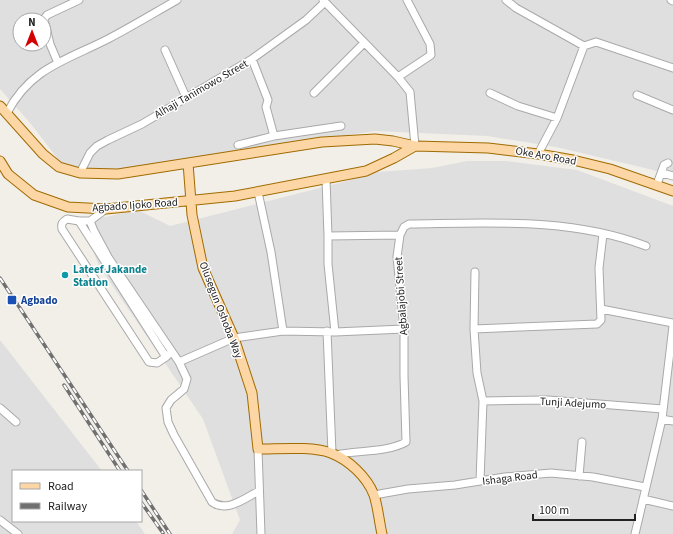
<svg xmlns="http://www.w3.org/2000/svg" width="673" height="534" font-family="'Source Sans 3',sans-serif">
<rect width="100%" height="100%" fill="#f2efe9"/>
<path fill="#e0dfdf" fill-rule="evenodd" d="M0,0H673V178L653,170L556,147L487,136L375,131L281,145L215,158L88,174L61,163L31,124L0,89ZM20,20H44V44H20Z
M467,161H507L577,170L673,206V534H232L240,520L203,419L99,266L82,222L138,210L170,226L347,181L377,172L432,168Z
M0,340L102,471H13V521H136L145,534H0Z"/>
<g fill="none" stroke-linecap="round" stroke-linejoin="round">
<g stroke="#a9a9a9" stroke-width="9">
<path id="minor" d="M323,0L398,77L410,92L415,146
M506,0L516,8L584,46L596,42L673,68
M671,0L673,1
M165,50L186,97
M58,63L50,44L44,19L47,15L79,0
M398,77L431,55L430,44L407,0
M314,93L364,43
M490,93L518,106L557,118
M637,95L673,110
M7,113C30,68 67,60 108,39C131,27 154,13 177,0
M274,136L341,126
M238,145L274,136L266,107L268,100L252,59
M538,154L557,118L584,46
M80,173L90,153L97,146L108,140L142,124L252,59L306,20L324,3
M662,173L673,176
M326,179L328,236V264L335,332
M657,184L664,165L668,163
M258,192L271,252L283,331
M106,209L90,221L94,231L108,257L179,362L187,379L184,389L171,400L166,408L168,422L174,435L212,502C227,513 245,498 259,491
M79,221L166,357L168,355
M90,221H79L67,219C62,222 61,224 62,229L149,362L157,363L166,357
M328,236L400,235
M475,272L474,329L477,373L483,401L480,481
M601,309L673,323
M474,329L597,324L601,320L599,268L603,234
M327,331L332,453
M179,362L234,338L283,331L335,332L404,329
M483,401L548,400L663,409
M0,408L16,422
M662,419L673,421
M258,449L261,534
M335,455C357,450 386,453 406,442L404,376V329L397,257L400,235L404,227L409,224C488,223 571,217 646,246
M579,476L582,442
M374,495L408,489L455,485L505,477L551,473L593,477L645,487
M643,499L673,506
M0,520L18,534
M635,534L662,419L673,326"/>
</g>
<g stroke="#a06b00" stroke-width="11">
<path id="major" d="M0,106L43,154L59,167L80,173L118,174L322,142L375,139L393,141L415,146L488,148L538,154L573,160L610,169L673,191
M0,161L8,174L34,195L68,207L106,209L235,196L366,171L394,158L415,146
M188,163L192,215L203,268L234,338L252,393L258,449C280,449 311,446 331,453C349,460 367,477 374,495C378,507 379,521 382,534"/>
</g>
<use href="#minor" stroke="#fff" stroke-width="7"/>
<use href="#major" stroke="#fcd6a4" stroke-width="9"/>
<g stroke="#707070" stroke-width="3.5">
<path id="rail" d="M0,278L128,471
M64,385L120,471
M141,490L170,534
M141,502L163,533"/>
</g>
<use href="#rail" stroke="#fff" stroke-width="2" stroke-dasharray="6" stroke-linecap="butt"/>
</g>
<circle fill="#0f9aa8" stroke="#fff" stroke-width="1.5" cx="65" cy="275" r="4"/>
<rect fill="#1a4fb4" stroke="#fff" stroke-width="1.5" x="7" y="295" width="10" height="10" rx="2"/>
<g text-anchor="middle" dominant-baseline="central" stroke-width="3" stroke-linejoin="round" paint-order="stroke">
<g font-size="11" fill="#222" stroke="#fff">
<text transform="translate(201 89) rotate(-30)">Alhaji Tanimowo Street</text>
<text transform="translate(546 156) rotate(10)">Oke Aro Road</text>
<text transform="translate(135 205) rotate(-4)">Agbado Ijoko Road</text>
<text transform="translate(401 296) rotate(-94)">Agbalajobi Street</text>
<text transform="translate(221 310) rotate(69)">Olusegun Oshoba Way</text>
<text transform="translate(573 403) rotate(3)">Tunji Adejumo</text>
<text transform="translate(510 478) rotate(-7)">Ishaga Road</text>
</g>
<g font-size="11" font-weight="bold" fill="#0d838f" stroke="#fff" text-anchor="start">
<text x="73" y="269">Lateef Jakande<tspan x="73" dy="13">Station</tspan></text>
</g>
<g font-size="11" font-weight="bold" fill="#164399" stroke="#fff" text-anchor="start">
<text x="21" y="300">Agbado</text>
</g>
</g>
<rect x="12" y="470" width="130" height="52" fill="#ffffff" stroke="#a7a7a7"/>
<rect x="20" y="483" width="20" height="6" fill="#fcd6a4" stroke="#a7a7a7"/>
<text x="48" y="490" font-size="12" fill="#222222">Road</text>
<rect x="20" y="503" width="20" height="6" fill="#707070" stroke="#a7a7a7"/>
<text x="48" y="510" font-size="12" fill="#222222">Railway</text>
<g transform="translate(32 32)"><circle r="19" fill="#ffffff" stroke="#a7a7a7"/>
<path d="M0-3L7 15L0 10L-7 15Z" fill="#d40000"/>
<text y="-6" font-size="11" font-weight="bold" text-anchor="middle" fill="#222222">N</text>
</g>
<path d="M533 514v6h102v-6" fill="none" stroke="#222222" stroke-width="2"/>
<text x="539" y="514" font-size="12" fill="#222222" stroke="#ffffff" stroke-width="3" paint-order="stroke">100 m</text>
</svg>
